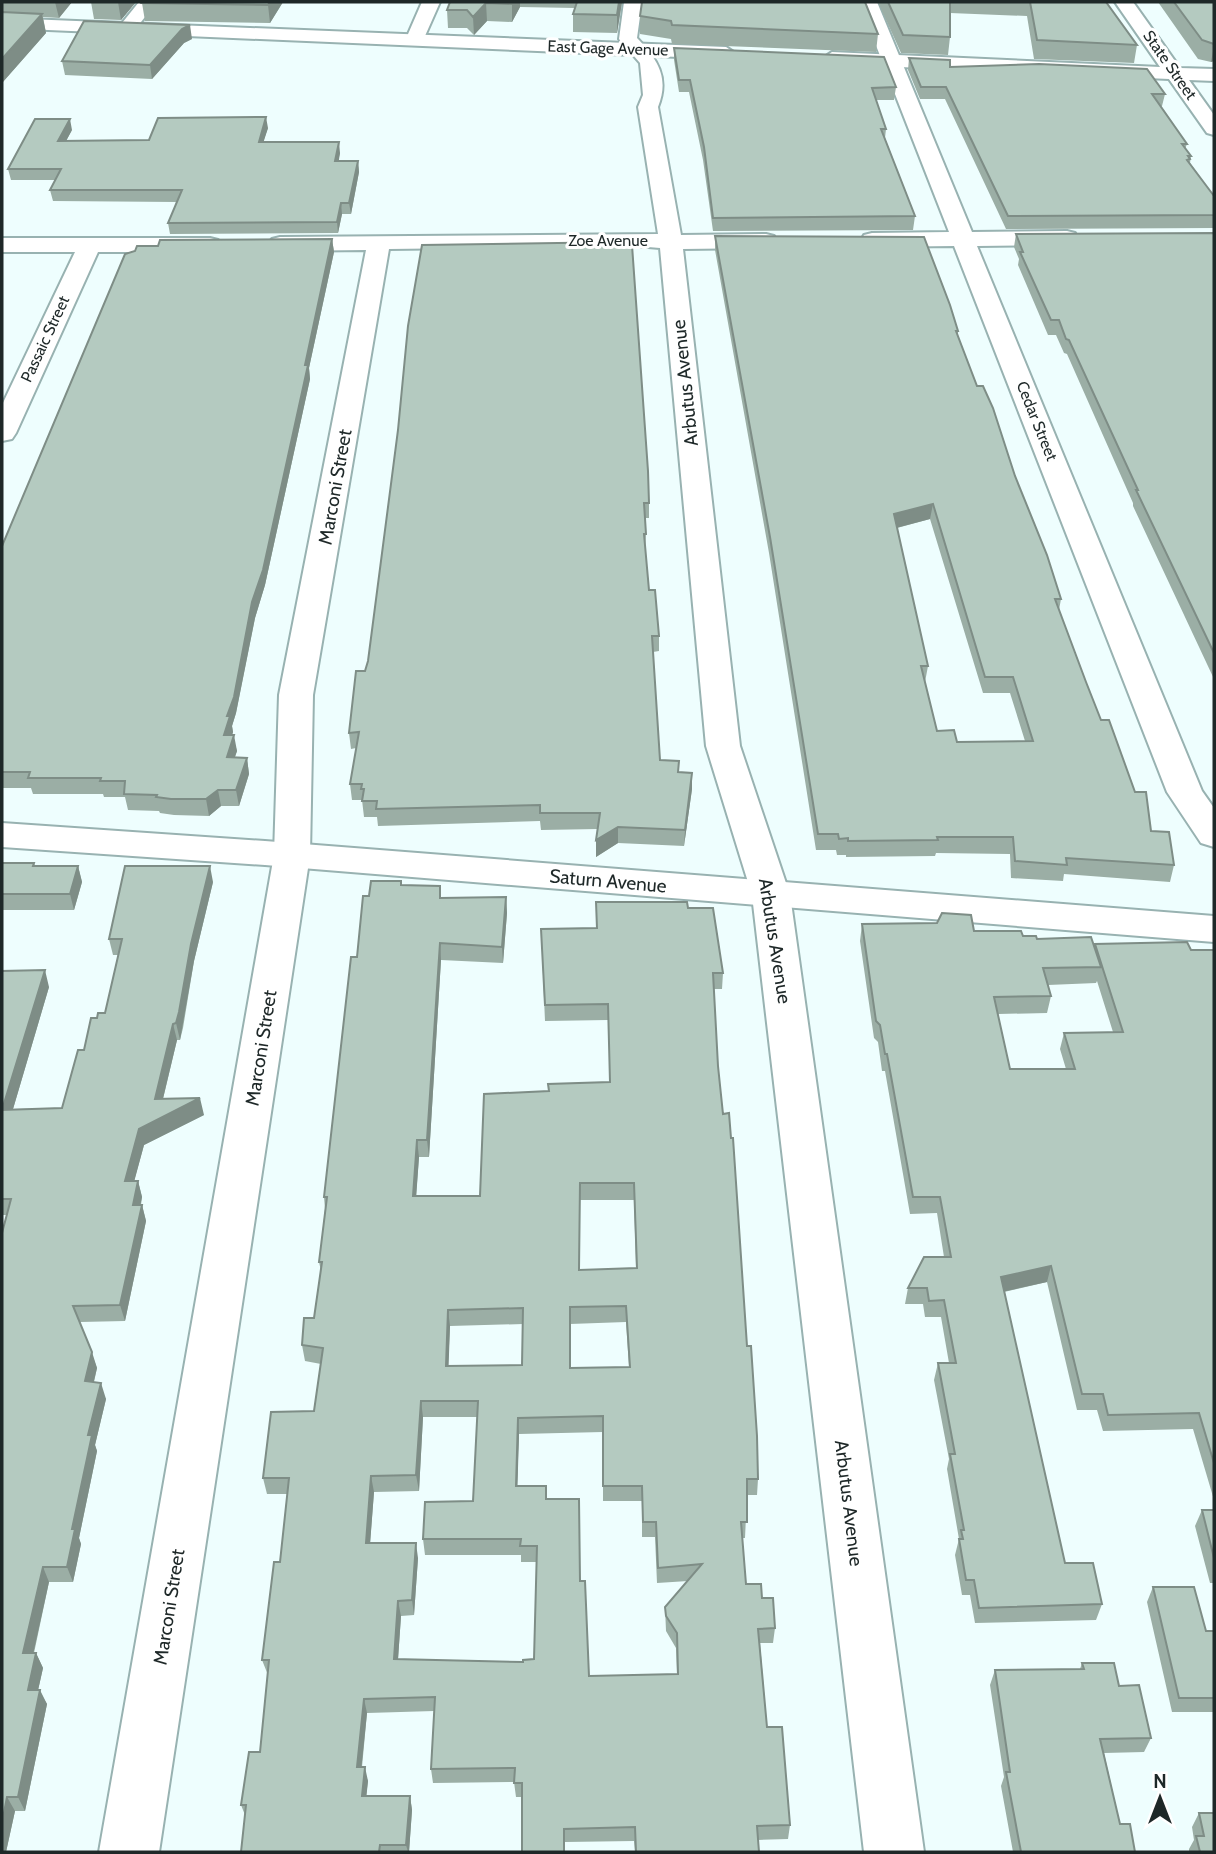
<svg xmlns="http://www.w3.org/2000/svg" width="1216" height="1854" font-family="Cabin,sans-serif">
<rect width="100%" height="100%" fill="#eefefe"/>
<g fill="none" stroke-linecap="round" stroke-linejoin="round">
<g stroke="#98b2b1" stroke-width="4">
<path id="street" d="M139,2H157L133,32H121L118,28Z
M422,2H440L421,45H407L405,41Z
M624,2H642L637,38C657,59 670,77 658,107L681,235L766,234L774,236L777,241L774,246L766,248L683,249L740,746L790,895L924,1852H864L752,895L706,746L660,248L636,246L389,249L313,695L310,855L159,1852H99L274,855L279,695L366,250L280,251L272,249L268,244L272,239L280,237L658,234L638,107L643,95L640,63L619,39Z
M859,2H877L972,232L1067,231L1075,233L1078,238L1075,243L1067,245L977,246L1202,791L1214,808V847L1201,843L1167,792L954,246L872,247L864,245L861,240L864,235L872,233L949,232Z
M2,238H210L218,240L222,245L218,250L210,252H98L16,433L12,439L2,441V405L75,252H2Z"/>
</g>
<g stroke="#98b2b1" stroke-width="4">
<path id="secondary" d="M1115,2H1133L1180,68L1214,69V81L1189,80L1214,115V135L1207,133L1169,79L832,64L823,58L832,52L1160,67Z
M2,18L726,47L735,53L726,59L2,28Z
M2,823L265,841L1214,916V942L265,865L2,847Z"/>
</g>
<use href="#street" fill="#fff" fill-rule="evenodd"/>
<use href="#secondary" fill="#fff" fill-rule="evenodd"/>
</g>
<path fill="#9baea5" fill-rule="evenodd" d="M2,2H72L59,18L43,17L46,33L2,83Z
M91,2H136L121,20L94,19Z
M143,2H283L270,23L145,21L142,3Z
M450,2H622L617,33L573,32V14L575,8L520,7L512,22L487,21L474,35L467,28H448L447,10Z
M878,2H1106L1137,45L1134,63L1034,59L1027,16L950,13V37L948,55L901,53Z
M1158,2H1214V61L1211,62L1198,59Z
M640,16L878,34L876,52L672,44L671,39L640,34Z
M192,39L184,43L152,79L65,75L62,61Z
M674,48L896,87L894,100H876L886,129L885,138L915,216L913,230L713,231L703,160L689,92H679L674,60Z
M909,58L950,67L1165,94L1162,106H1161L1187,144L1185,149L1191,156L1190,163L1214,196V228L1006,229L945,99H920L908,70Z
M268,128L263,142L340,153L338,161H358L359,172L351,214H342L338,233L170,234L168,223L177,202L53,201L50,190L55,180H11L8,169L72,130L66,141L149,140Z
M1214,233V679L1133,506V503L1067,354L1064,353L1056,335H1048L1018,265L1019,259L1014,247L1016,234Z
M715,236L958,331V336L977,386L1015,476L1061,599L1059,610L1086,682L1101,720L1135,792L1151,831L1174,865L1170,882L1064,874L1063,881L1011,878L1010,854L936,853L935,856L846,857V855H837L836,850H816L769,553L715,250ZM930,519L983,693H1010L1025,741L957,742L937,731L925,682L928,666L897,528Z
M332,239L334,252L309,368L310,379L265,585L255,618L236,713L232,726L233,732L232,735L237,751L235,757L247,758L249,774L239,806H221L209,816L174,815L160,813L159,811L128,810L125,797H104L103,794H33L31,788H2V546L158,246Z
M398,430L649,503V518H645L646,534L645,549L649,590L659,636V651L653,652L660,760L679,772L692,773V789L684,846L618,843L596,857L598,829L541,830L540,821L378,826L377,817H364L362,800H352L350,784L356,748L351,749L349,733L368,661Z
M2,863H34L35,866H78L82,882L74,910H2Z
M213,882L194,961L183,1028L180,1040H177L163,1099L204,1115L144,1145L134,1181H138L142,1197L141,1205H142L146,1221L125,1321L80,1322L97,1368L94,1382L106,1399L95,1445L97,1451L79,1538L81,1544L73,1582H49L34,1653H36L43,1668L38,1690L47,1704L25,1811H15L6,1852L7,1215H2V971L49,987L13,1109L62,1108L97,1018L105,1013L118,955H113L109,939Z
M401,885L441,898L506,897L507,913L503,963L441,960L429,1157H419L416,1196H480L549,1091L610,1082L608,1020L545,1021L541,929L596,928V902L688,908L723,973L722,989H714L718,1066L747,1346L758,1479L757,1495H747L745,1538H742L746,1584L762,1598L775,1628L773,1643H760L767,1727L790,1825L788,1839L758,1840L759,1852H635L634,1841L565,1842L522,1852V1797H516L514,1782L433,1783L431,1769L434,1711L367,1713L362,1767L368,1781L366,1796H410L412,1810L409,1852H241L245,1815L241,1805L260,1752L268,1675L262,1660L280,1562L287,1494H267L263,1478L314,1411L321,1364L305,1361L302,1345L314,1318L321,1271L319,1262L325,1209L324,1197L357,957L369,896ZM580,1200H634L636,1268L580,1270ZM626,1322L629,1367L570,1368V1324ZM523,1324L522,1365L448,1366L450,1326ZM423,1417H477L473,1501L423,1539L425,1555H521V1562H537L534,1659L523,1662L398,1659L401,1616L414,1615L418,1558L370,1543L374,1492L419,1491ZM603,1432V1501H642V1537H655L657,1583L688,1581L665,1607L666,1631L676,1648L677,1674L589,1676L580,1581L517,1486L519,1434Z
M862,924L974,931L1023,936L1094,946L1095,944L1191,950H1214V1500L1193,1429L1103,1431L1097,1410H1077L1047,1282L1004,1292L1065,1563L1102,1604L1096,1620L975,1623L970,1595H962L955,1555L959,1539L947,1469L949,1459L934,1380L938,1363H949L941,1317H925L923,1304H905L908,1288L944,1257L937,1213L910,1214L885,1071H882L878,1042L874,1038L860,941ZM1097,981L1113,1032L1064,1033L1060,1049L1066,1069H1010L998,1014L1047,1013L1051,996L1048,985L1096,983Z
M1202,1510H1214V1583H1210L1195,1526Z
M1153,1587L1206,1631H1214V1712H1172L1147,1602Z
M1082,1663L1119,1686L1151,1738L1144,1752L1104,1753L1120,1824L1135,1852H1013L1001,1786L1004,1777L990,1685L995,1670L1080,1669Z
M1199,1813L1214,1852H1189V1849L1194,1840L1192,1827Z"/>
<path fill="#7e8d86" d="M55,2H72L59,18Z
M118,2H136L121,20Z
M270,2H283L270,23L268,5Z
M513,2H520V7L512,22V4Z
M619,2H622L617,33V15Z
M486,3L487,21L474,35L473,17Z
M42,14L46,33L2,83V59Z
M190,25L192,39L184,43L152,79L150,65L182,29Z
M1214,46V61L1211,62Z
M266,117L268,128L260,153L259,142Z
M70,119L72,130L60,152L58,141Z
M339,142L340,153L337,172L335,161Z
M358,161L359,172L351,214L349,203Z
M341,203L342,214L338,233L337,222Z
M332,239L334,252L309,368L310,379L265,585L255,618L236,713L232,726L233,732L227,751L224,735L227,716Z
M933,504L930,519L892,529L894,514Z
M234,735L237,751L229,773L227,757Z
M247,758L249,774L239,806L236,790Z
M692,773V789L684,846L685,830Z
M218,790L221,806L209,816L206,799Z
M618,827V843L596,857V840Z
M78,866L82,882L74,910L70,894Z
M210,866L213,882L194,961L180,1040L176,1023L191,944Z
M506,897L507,913L503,963L502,947Z
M440,943L441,960L429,1157L427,1140Z
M45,970L49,987L8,1126L2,1110Z
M173,1024L177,1040L159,1115L155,1099Z
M200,1098L204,1115L144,1145L130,1197L125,1181L139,1129Z
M417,1140L419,1157L415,1213L413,1196Z
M138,1181L142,1197L137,1221L133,1205Z
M142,1205L146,1221L125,1321L120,1305Z
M1051,1266L1047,1282L997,1293L1001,1277Z
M448,1310L450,1326L448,1382L446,1366Z
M92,1352L97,1368L90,1397L85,1381Z
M101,1383L106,1399L95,1445L97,1451L79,1538L81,1544L73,1582L67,1567L72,1529L88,1435Z
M421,1401L423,1417L419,1491L416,1475Z
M518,1418L519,1434L517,1502L516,1486Z
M371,1476L374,1492L369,1558L366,1543Z
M416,1543L418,1558L414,1615L412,1600Z
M43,1567L49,1582L30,1668L23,1653Z
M398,1601L401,1616L397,1674L394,1659Z
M36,1653L43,1668L35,1704L28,1690Z
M40,1690L47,1704L25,1811L18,1797Z
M364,1699L367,1713L360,1781L357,1767Z
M365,1767L368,1781L365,1810L362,1796Z
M410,1796L412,1810L409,1852H408L406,1845Z
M7,1797L15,1811L6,1852H2V1823Z"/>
<path fill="#b4cac0" stroke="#7e8d86" stroke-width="2" fill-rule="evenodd" d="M143,2H270L268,5L142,3Z
M450,2H513L512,4L486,3L473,17L467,10H447Z
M577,2H619L617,15L573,14Z
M642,2H865L878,34L672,25L671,21L640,16Z
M888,2H950V37L903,35Z
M1030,2H1106L1137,45L1037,40Z
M1174,2H1214V44L1202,40Z
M2,12L42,14L2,59Z
M84,21L190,25L182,29L150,65L62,61Z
M674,48L884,57L896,87L872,88L886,129H881L915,216L713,218L704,147L690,80H679Z
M909,58L950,60V67L1039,64L1147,69L1165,94H1152L1187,144H1182L1191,156H1188L1190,159L1187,160L1214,196V215L1008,216L946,87H921Z
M266,117L259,142H339L335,161H358L349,203H341L337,222L168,223L182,190H50L61,169H8L35,119H70L58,141L149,140L158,118Z
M1214,233V653L1136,490H1138L1069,340L1066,339L1059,320H1051L1020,252H1023L1016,234Z
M715,236L924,237L950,305L958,331H956L977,386H983L993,408L1015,476L1047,555L1061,599H1055L1086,682L1101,720H1109L1135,792H1146L1151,831L1169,832L1174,865L1066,858L1067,865L1015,861L1013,837H937L938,840L848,841V838L839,839L838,834H818L770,537ZM933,504L985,677H1013L1033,741L957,742L954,730L937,731L921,666H928L894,514Z
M332,239L305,365H308L263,570L252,602L234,697L227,716H230L224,735H234L227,757L247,758L236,790H218L206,799H171L156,797L157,795L124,794L125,781H100L101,778H28L30,772H2V546L125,254L135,251L137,246H158L160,240Z
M624,242V246L632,245L648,471L649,503H644L646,534H644L649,590H655L659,636H652L660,760L679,761L678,772L692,773L685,830L618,827L596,840L600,813H540V805L376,809L377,801H362L364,789H361L362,784H350L359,732L349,733L356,671H365L368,661L398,430L408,326L422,245Z
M2,863H34L33,866H78L70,894H2Z
M125,866H210L191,944L179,1012L176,1023L173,1024L155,1099L200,1098L139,1129L125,1181H138L133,1205H142L120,1305L73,1306L92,1352L85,1381L101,1383L88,1435H92L72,1529H75L67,1567H43L23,1653H36L28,1690H40L18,1797H7L2,1823V1233L11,1199H2V971L45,970L2,1110L62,1108L78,1050H84L91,1018H97L98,1013H105L122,939H109Z
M371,881H401V885L440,886V898L506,897L502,947L440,943L427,1140H417L413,1196H480L484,1094L549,1091L548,1084L610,1082L608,1004L545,1005L541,929L597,928L596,902H687L688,908H713L723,973H713L718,1066L723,1114L729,1113L731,1138H733L747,1346H751L757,1436L758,1479H747V1522H741L746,1584H761L762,1598H773L775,1628L758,1629L767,1727H782L790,1825L757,1826L759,1852H636L635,1827L564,1829V1852H517H522V1783H514L515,1768L431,1769L435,1697L364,1699L357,1767H365L362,1796H410L406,1845H380L379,1852H241L246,1805H241L249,1752H260L269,1660H262L274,1562H280L289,1478H263L271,1412L314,1411L323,1348L302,1345L304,1318H314L322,1262H319L327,1197H324L351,957H357L363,896H369ZM580,1183H634L637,1268L579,1270ZM626,1306L630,1367L570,1368V1307ZM523,1308L522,1365L446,1366L448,1310ZM421,1401H478L473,1501L425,1502L423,1539H521L520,1546H537L534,1659L523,1660V1662L394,1659L398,1601L412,1600L416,1543H366L371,1476L416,1475ZM603,1416V1486H642L643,1522H656L658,1568L702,1564L665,1607L666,1616L677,1633L678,1674L589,1676L585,1581H580L579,1499H546V1486H516L518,1418Z
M942,913L971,915L974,931H1021L1023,936H1036L1037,939L1091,937L1101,967L1043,968L1051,996L994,997L1010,1069H1075L1064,1033L1123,1032L1095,944L1187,942L1191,950H1214V1463L1199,1413L1108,1415L1103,1394H1082L1051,1266L1001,1277L1065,1563H1093L1102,1604L979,1608L974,1580H966L959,1539H963L961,1530H964L950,1454H955L938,1363H956L944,1300L929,1301L927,1288H908L924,1257H951L940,1197H913L887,1054H885L880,1025L876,1021L862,924L937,923Z
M1202,1510H1214V1558Z
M1153,1587H1194L1206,1631H1214V1698H1179Z
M1082,1663H1114L1119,1686L1139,1685L1151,1738L1100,1739L1120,1824H1130L1135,1852H1021L1006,1772H1010L995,1670L1084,1669Z
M1199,1813H1214V1852H1200L1196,1836H1204Z"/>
<g text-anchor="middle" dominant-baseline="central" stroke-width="6" stroke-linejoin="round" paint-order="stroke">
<g font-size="16" fill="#1e2828" stroke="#fff">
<text transform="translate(608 48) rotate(2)">East Gage Avenue</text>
<text transform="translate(1170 65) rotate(55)">State Street</text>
<text x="608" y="240">Zoe Avenue</text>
<text transform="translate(45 339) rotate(-65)">Passaic Street</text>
<text transform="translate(1037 421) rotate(68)">Cedar Street</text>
</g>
<g font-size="19" fill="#1e2828" stroke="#fff">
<text transform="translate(685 383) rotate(-96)">Arbutus Avenue</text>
<text transform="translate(335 487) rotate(-80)">Marconi Street</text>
<text transform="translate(608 881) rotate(5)">Saturn Avenue</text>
<text transform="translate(775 941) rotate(81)">Arbutus Avenue</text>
<text transform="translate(261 1048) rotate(-81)">Marconi Street</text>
<text transform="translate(849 1503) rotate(83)">Arbutus Avenue</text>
<text transform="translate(169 1607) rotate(-81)">Marconi Street</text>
</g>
</g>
<rect width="1216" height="1854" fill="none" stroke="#1e2828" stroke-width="7"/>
<g transform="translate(1160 1798)" stroke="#ffffff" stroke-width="5" paint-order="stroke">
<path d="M0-5L12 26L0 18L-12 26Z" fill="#1e2828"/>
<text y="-10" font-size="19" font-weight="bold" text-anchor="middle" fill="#1e2828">N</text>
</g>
</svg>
